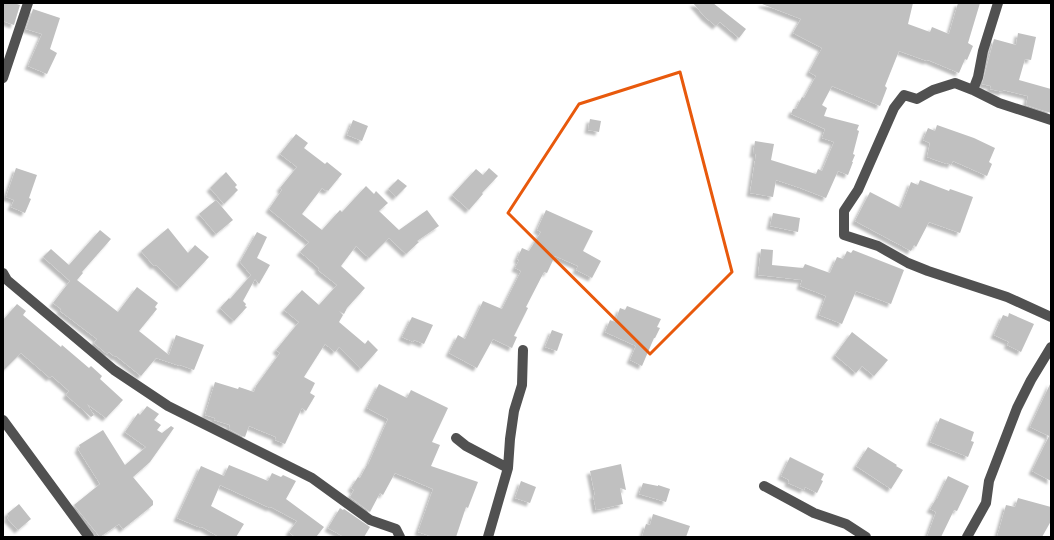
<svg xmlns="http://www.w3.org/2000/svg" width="1054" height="540" font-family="Commissioner,sans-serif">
<defs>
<filter id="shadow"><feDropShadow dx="-3.5" dy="3.5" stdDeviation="1" flood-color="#0004"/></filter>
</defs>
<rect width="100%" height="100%" fill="#fff"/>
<path fill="#c0c0c0" filter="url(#shadow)" d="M3,3H14L20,5L14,25L3,21Z
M693,3H713L746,29L739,38L720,22L716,26L705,17Z
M762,3H913L908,24L930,32L932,27L949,34L958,3H980L968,43L973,46L967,60L965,59L959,73L928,60L927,61L899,51L885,86L887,88L880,106L832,86L822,105L827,108L824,116L859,125L857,130L859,131L853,154L855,155L852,162H853L848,175L838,171L826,198L800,188L776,180L773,197L750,193L756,154H753L755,141L774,144L771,160L816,174L818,169L822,171L834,142L822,138L825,129L791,114L793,109H796L802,97L804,98L816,76L809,72L822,48L793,33L801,19L762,4Z
M33,9L60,18L50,49L57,53L47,74L28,66L42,34L26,29Z
M1018,33L1036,37L1031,60L1025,59L1019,80L1051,89V113L1026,105L1028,96L1003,90V92L990,89L991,86L982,84L994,39L1016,45Z
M590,119L601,121L599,132L588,130Z
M353,120L368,126L362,141L347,135Z
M937,125L974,138L995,148L989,162L992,164L987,176L953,161L951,165L947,163V164L927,157L930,143L923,140L928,128L935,131Z
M296,134L308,143L304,148L325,164L327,162L342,174L328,191L327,190L326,191L322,188L302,214L322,230L340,210L342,212L366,186L374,194L376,191L388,203L379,211L399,230L427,210L439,226L417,241L419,242L406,254L389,238L369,258L356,246L341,266L365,288L347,308L344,314L339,311L343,315L339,322L365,344L368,340L378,350L361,369L339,347L335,352L325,344L304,377L315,383L310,393L315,396L306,411L302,408L285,444L275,440L276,437L249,426L245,437L242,436L229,429L230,425L214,420L215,418L205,415L215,382L238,389L239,387L254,392L256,386L280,353L276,350L299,322L284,310L302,290L319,305L337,285L318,270L319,268L300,252L309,242L269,209L282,190L280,188L297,167L280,154Z
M16,168L37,175L29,198L31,199L25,213L11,207L14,200L6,197Z
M489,168L498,176L482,193L483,194L469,210L452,195L476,169L483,175Z
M226,172L237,185L235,187L238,190L224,204L210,188Z
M398,179L407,186L396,197L388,189Z
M920,180L949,191L950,189L973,197L960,233L929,222L916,247L914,245L911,251L855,221L870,192L901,208L911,182L918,185Z
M216,200L233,220L216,234L199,214Z
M546,210L593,231L583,251L601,261L592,278L576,270L578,266L555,256L547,273L544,272L526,307L528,308L514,336L517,337L512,348L493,339L477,368L449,353L458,335L465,339L483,301L502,309L521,271L515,268L519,260L517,259L522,248L529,251L541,232L537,230Z
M773,213L800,218L798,232L770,226Z
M168,228L188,253L195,245L209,257L180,288L156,265L154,266L141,251Z
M100,230L111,239L82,272L83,273L77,280L118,312L137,287L158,303L155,307L157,309L139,331L169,355L176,335L204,345L194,370L180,365V366L156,358L141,376L116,356L115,357L109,352L107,354L94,343L97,339L60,311L61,309L53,303L70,281L43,257L51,249L69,265Z
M257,232L267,237L257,258L270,265L259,284L255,279L243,301L246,304L245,306L247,307L234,321L220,308L229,298L230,299L251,275L240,262Z
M761,249L773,250L772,265L803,268L805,264L830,273L837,257L843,259L847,251L851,253L853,250L904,270L891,304L856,291L842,324L819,315L826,296L800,286L802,280L758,275Z
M17,304L26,311L23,315L61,347L62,345L89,368L91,366L102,376L100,379L123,400L106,418L87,404L94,415L91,417L66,395L69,391L52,376L50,378L21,353L3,371V320Z
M627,306L661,319L657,327L660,328L655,338H654L642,366L630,360L636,346L605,332L610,320L615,322L620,308L625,310Z
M1009,313L1034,324L1021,352L1007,345L1009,342L994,335L1003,315L1008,317Z
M412,317L433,325L424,344L414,340L413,342L402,337Z
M552,330L563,334L557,351L545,347Z
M852,332L888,360L874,376L862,366L856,373L835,355Z
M1051,382V481L1032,471L1049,436L1030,427Z
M379,384L407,398L411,390L448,408L432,442L440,445L431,466L478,482L468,508L466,507L456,537H433L418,532L433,489L395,473L383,495L380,493L370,512L350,497L354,490L351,488L358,477L360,478L367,465H368L388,419L367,408Z
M147,406L159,414L154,420L161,425L157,430L162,433L171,426L174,428L150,462L133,477L153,501V505L123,529L119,524L100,537L74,505L100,484L78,449L80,447L79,445L103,430L125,465L146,447L125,432L138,413L140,415Z
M940,418L974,432L971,441L974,442L968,457L930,442Z
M868,447L897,465L896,466L903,470L891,489L856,466Z
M790,457L824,474L821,480L823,481L817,493L805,487L804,490L788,483L789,480L781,476Z
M621,464L626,490L620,488L623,504L596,510L593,495H595L590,471Z
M229,465L268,481L272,473L281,477L283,475L296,481L286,499L324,527L316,537H295L289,532L297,521L271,507L270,508L220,485L211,506L244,524L236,537H219L202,527L201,528L177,518L201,466L224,476Z
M948,476L969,486L957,511L954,510L941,537H927L936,512L930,509L936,499H937Z
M521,481L536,487L530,503L515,498Z
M643,483L658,486V485L670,489L666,502L639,494Z
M1018,498L1051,507V521L1042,537H997L1006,505L1015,507Z
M19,504L31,519L18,530L7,518L9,516L7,514Z
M340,508L343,510L344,509L370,527L364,537H344L328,528Z
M653,514L690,526L686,537H642L646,524L650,525Z"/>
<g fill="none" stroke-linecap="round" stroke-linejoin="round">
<path stroke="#515151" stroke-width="10" d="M3,78L28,3
M973,90L978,77L983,51L998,3
M1051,120L999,103L973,90L955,83L933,90L917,99L904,95L894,108L858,190L844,211V235L878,246L908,263L928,271L1007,297L1051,317
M3,273L7,280L114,370L168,406L312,478L370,520L396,529L400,537
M3,420L89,537
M456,438L466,446L508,468
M764,486L814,513L846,524L866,537
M488,537L508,468L510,439L514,411L522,385L523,350
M967,537L986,503L989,481L1017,408L1031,380L1051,347"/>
</g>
<path fill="none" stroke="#e8590c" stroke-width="3" stroke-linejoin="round" d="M680,72L732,272L650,354L508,213L579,104Z"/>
<rect width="1054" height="540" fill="none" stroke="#000000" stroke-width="8"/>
</svg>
